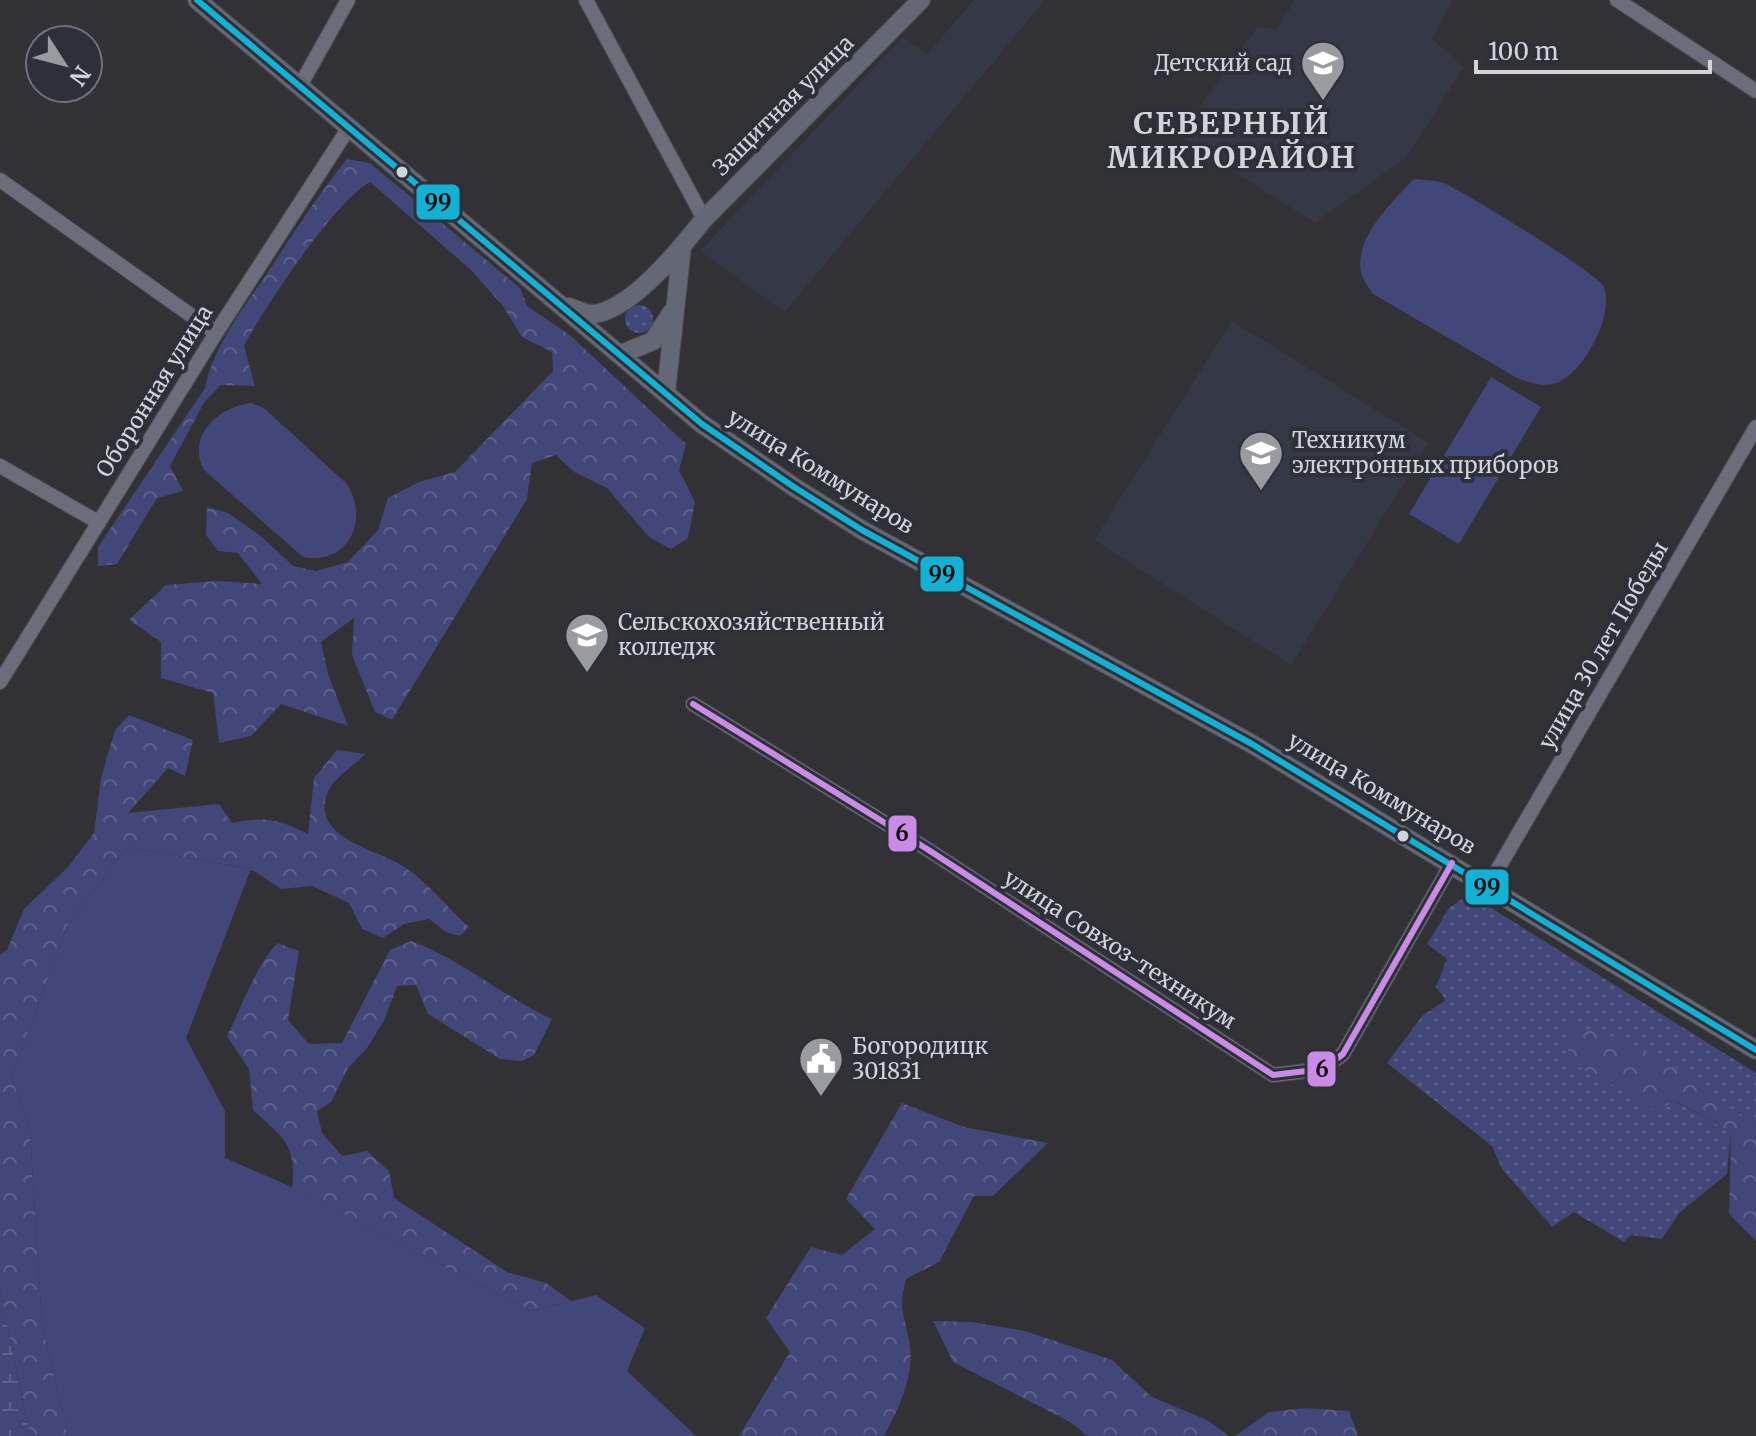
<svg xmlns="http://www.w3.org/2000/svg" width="1756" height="1436" font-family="Merriweather,serif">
<defs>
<pattern id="grass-dots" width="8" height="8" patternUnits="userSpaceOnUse" patternTransform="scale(2)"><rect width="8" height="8" fill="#414778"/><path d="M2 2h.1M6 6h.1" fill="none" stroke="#5c618b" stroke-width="1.8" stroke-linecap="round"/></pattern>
<pattern id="forest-crowns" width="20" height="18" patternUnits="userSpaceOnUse" patternTransform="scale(2)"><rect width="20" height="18" fill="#414778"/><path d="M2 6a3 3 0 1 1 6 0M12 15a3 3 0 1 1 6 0" fill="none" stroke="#5c618b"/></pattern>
<pattern id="wetland-marsh" width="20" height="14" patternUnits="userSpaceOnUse" patternTransform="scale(2)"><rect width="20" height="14" fill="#414778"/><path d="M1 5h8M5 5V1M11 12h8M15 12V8" fill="none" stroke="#5c618b"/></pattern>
</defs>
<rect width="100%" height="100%" fill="#313136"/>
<path fill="#353846" d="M974,0H1045L785,312L700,251L903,37L927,54Z
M1295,0H1453L1432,39L1464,67L1406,158L1315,223L1179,136L1257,27L1277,29Z
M1232,321L1429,443L1291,665L1094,540Z"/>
<path fill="url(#grass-dots)" d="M625 319a14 14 0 1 1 28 0a14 14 0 1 1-28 0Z
M1462,899L1480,901L1756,1073V1127L1736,1114L1674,1101L1731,1132L1727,1174L1679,1213L1662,1239L1631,1235L1624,1242L1574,1212L1552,1227L1502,1169L1492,1146L1387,1063L1423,1015L1446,1000L1436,987L1447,959L1427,944L1449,908Z"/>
<path fill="url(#forest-crowns)" d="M347,159L370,163L520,288L527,306L571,336L686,444L679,470L695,502L688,538L671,549L649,537L607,488L574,472L556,455L532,463L527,499L392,720L375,712L352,655L354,618L321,642L328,674L348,726L281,704L251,736L219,743L213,693L161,678V642L129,620L166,585L217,581L262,584L238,553L218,551L206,535L207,507L228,513L262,537L293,566L316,571L348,562L378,530L388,498L419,482L455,472L553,371L552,352L522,337L503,306L470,269L370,182C335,201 263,309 244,346L255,386L221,385L205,401L170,466L183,491L157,498L117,564L98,566V547L205,388C214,345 242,310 266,275C292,235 317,196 347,159Z
M129,715L193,740L185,776L168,768L128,813L219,804L232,823C264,816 279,819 308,834L314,778L337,750L365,754C355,765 331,780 327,794C312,835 369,848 394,861C422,875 446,906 469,927L460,936L446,932L429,919L404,924L383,938L362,929L349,903L312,886L281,889L251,869L127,847L67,926L12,1077L30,1133L42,1324L68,1436H30L0,1289V955L7,950L24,909L68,867L94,833L101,778L115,730Z
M411,941C461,959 502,996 552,1019L534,1055L522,1061L500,1059L428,1014L416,985L397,986L384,1021L367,1048L348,1068L331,1102L317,1111L322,1133L342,1156L367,1151L389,1171L394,1198L507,1272L546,1283L571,1301L531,1311L292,1188C297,1143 283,1138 253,1110L249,1069L227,1036C243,1004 253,971 277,943L299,951L288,1020L309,1044L342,1043L390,950Z
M1569,1024L1608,1035L1667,1061L1756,1127V1241L1729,1214L1731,1132L1675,1101L1655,1111L1568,1060Z
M902,1103L964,1127L1048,1143L993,1196H974L939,1262L906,1279C898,1309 904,1312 909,1340C916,1374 899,1408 884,1436H739L790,1352L766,1318L811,1247L842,1255L875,1229L846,1199Z
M933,1321L971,1322L1025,1331L1112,1360L1152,1397L1207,1420L1229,1436H1087L1072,1423L953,1362Z
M1305,1408L1349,1411L1358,1436H1235L1269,1412Z"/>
<path fill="url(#wetland-marsh)" d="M0,1289L30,1436H0Z"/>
<path fill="#414778" d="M1414,179C1423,180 1435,180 1444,183C1464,192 1599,274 1604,287C1614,315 1586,369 1559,382C1545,388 1531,383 1517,378L1373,294C1369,288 1362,279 1361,272C1354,237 1393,201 1414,179Z
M1491,377L1541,407L1459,544L1409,514Z
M251,403L264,408L347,484C370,520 348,566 303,557L204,470C186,436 218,407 251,403Z
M127,847L251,869L186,1038L225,1111V1158L285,1184L531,1311L596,1295L645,1328L627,1371L696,1436H68L42,1324L30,1133L12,1077L67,926Z"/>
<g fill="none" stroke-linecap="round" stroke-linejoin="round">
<g stroke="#4c4c4f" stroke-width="16">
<path id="street" d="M586,0L704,219
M1617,0L1756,91
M301,84L348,0
M0,180L216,333
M0,466L98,522
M0,682L216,333L350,126
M693,704L927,849L1273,1075L1323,1069L1343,1054L1452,863
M1489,884L1756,427"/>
</g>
<g stroke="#4c4c4f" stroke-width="20">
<path id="secondary" d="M197,0L702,424L794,487L862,530L1252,744L1756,1050
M569,307C579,311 589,316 599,313C636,304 681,248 704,219L921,0
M621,354L653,341L672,312
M666,392L682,247"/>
</g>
<use href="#street" stroke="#6c6d7c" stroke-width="14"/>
<use href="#secondary" stroke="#646775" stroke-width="18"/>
<g stroke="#2e3039" stroke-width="12">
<path id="bus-1" d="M197,0L702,424L794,487L862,530L1252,744L1756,1050"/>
</g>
<g stroke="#2e3039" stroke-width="12">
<path id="bus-2" d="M693,704L927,849L1273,1075L1323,1069L1343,1054L1452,863"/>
</g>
<use href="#bus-1" stroke="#13b2d5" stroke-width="6"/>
<use href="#bus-2" stroke="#ca8be6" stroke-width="6"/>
</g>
<defs>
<g id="school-pin" transform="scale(2.3)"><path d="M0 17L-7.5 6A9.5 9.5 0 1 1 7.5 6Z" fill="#9a9ba1" stroke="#2e3039"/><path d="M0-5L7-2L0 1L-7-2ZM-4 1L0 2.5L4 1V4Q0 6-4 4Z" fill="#fff"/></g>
<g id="university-pin" transform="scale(2.3)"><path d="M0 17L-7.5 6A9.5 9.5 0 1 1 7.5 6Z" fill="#9a9ba1" stroke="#2e3039"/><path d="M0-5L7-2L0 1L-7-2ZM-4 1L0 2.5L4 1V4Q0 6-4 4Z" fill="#fff"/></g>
<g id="civic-pin" transform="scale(2.3)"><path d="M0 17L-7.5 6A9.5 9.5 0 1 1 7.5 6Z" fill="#9a9ba1" stroke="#2e3039"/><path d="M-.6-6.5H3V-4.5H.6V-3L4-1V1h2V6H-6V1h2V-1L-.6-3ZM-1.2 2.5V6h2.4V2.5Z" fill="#fff"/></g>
</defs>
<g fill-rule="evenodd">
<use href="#school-pin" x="1323" y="63"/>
<use href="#university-pin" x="1261" y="453"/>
<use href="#university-pin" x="587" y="635"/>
<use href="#civic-pin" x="821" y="1059"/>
</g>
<g fill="#d2d4da" stroke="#2e3039" stroke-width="3">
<circle cx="402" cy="172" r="7"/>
<circle cx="1403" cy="836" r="7"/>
</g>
<g text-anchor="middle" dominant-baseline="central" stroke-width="8" stroke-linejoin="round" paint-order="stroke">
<g font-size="22" fill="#d2d4da" stroke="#2e3039" text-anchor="start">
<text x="1292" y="63" text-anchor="end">Детский сад</text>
<text x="1292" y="440">Техникум<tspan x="1292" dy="25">электронных приборов</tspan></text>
<text x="618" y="622">Сельскохозяйственный<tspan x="618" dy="25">колледж</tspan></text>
<text x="852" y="1046">Богородицк<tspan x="852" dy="25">301831</tspan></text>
</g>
<g font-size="22" fill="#d2d4da" stroke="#2e3039">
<text transform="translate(783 105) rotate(-45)">Защитная улица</text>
<text transform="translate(154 391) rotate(-58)">Оборонная улица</text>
<text transform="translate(821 471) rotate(32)">улица Коммунаров</text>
<text transform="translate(1603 645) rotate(-60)">улица 30 лет Победы</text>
<text transform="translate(1382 793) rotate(31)">улица Коммунаров</text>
<text transform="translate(1120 949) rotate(33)">улица Совхоз-техникум</text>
</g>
<g font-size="30" font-weight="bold" letter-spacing="2" fill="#d2d4da" stroke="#2e3039">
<text x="1232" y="123">СЕВЕРНЫЙ<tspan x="1232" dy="34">МИКРОРАЙОН</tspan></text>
</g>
</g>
<g stroke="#2e3039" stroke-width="3">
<rect x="415" y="183" width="46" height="38" rx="8" fill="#13b2d5"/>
<rect x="919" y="555" width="46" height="38" rx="8" fill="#13b2d5"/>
<rect x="887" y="814" width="31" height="39" rx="8" fill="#ca8be6"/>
<rect x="1464" y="868" width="46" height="38" rx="8" fill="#13b2d5"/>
<rect x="1306" y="1050" width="31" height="38" rx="8" fill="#ca8be6"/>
</g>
<g font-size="22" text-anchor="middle" font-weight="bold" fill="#111">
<text x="438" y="210">99</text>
<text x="942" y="582">99</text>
<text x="902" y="841">6</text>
<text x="1487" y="895">99</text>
<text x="1322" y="1077">6</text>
</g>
<g transform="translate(64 64) rotate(126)"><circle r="38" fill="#2e3039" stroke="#707279" stroke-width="2"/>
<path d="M0-6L14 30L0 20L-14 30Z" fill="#9a9ba1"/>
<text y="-12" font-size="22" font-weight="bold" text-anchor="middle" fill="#d2d4da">N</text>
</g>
<path d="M1476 60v12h234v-12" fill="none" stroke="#d2d4da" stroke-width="4"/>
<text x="1488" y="60" font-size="24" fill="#d2d4da" stroke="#2e3039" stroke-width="6" paint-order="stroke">100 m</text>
</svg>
